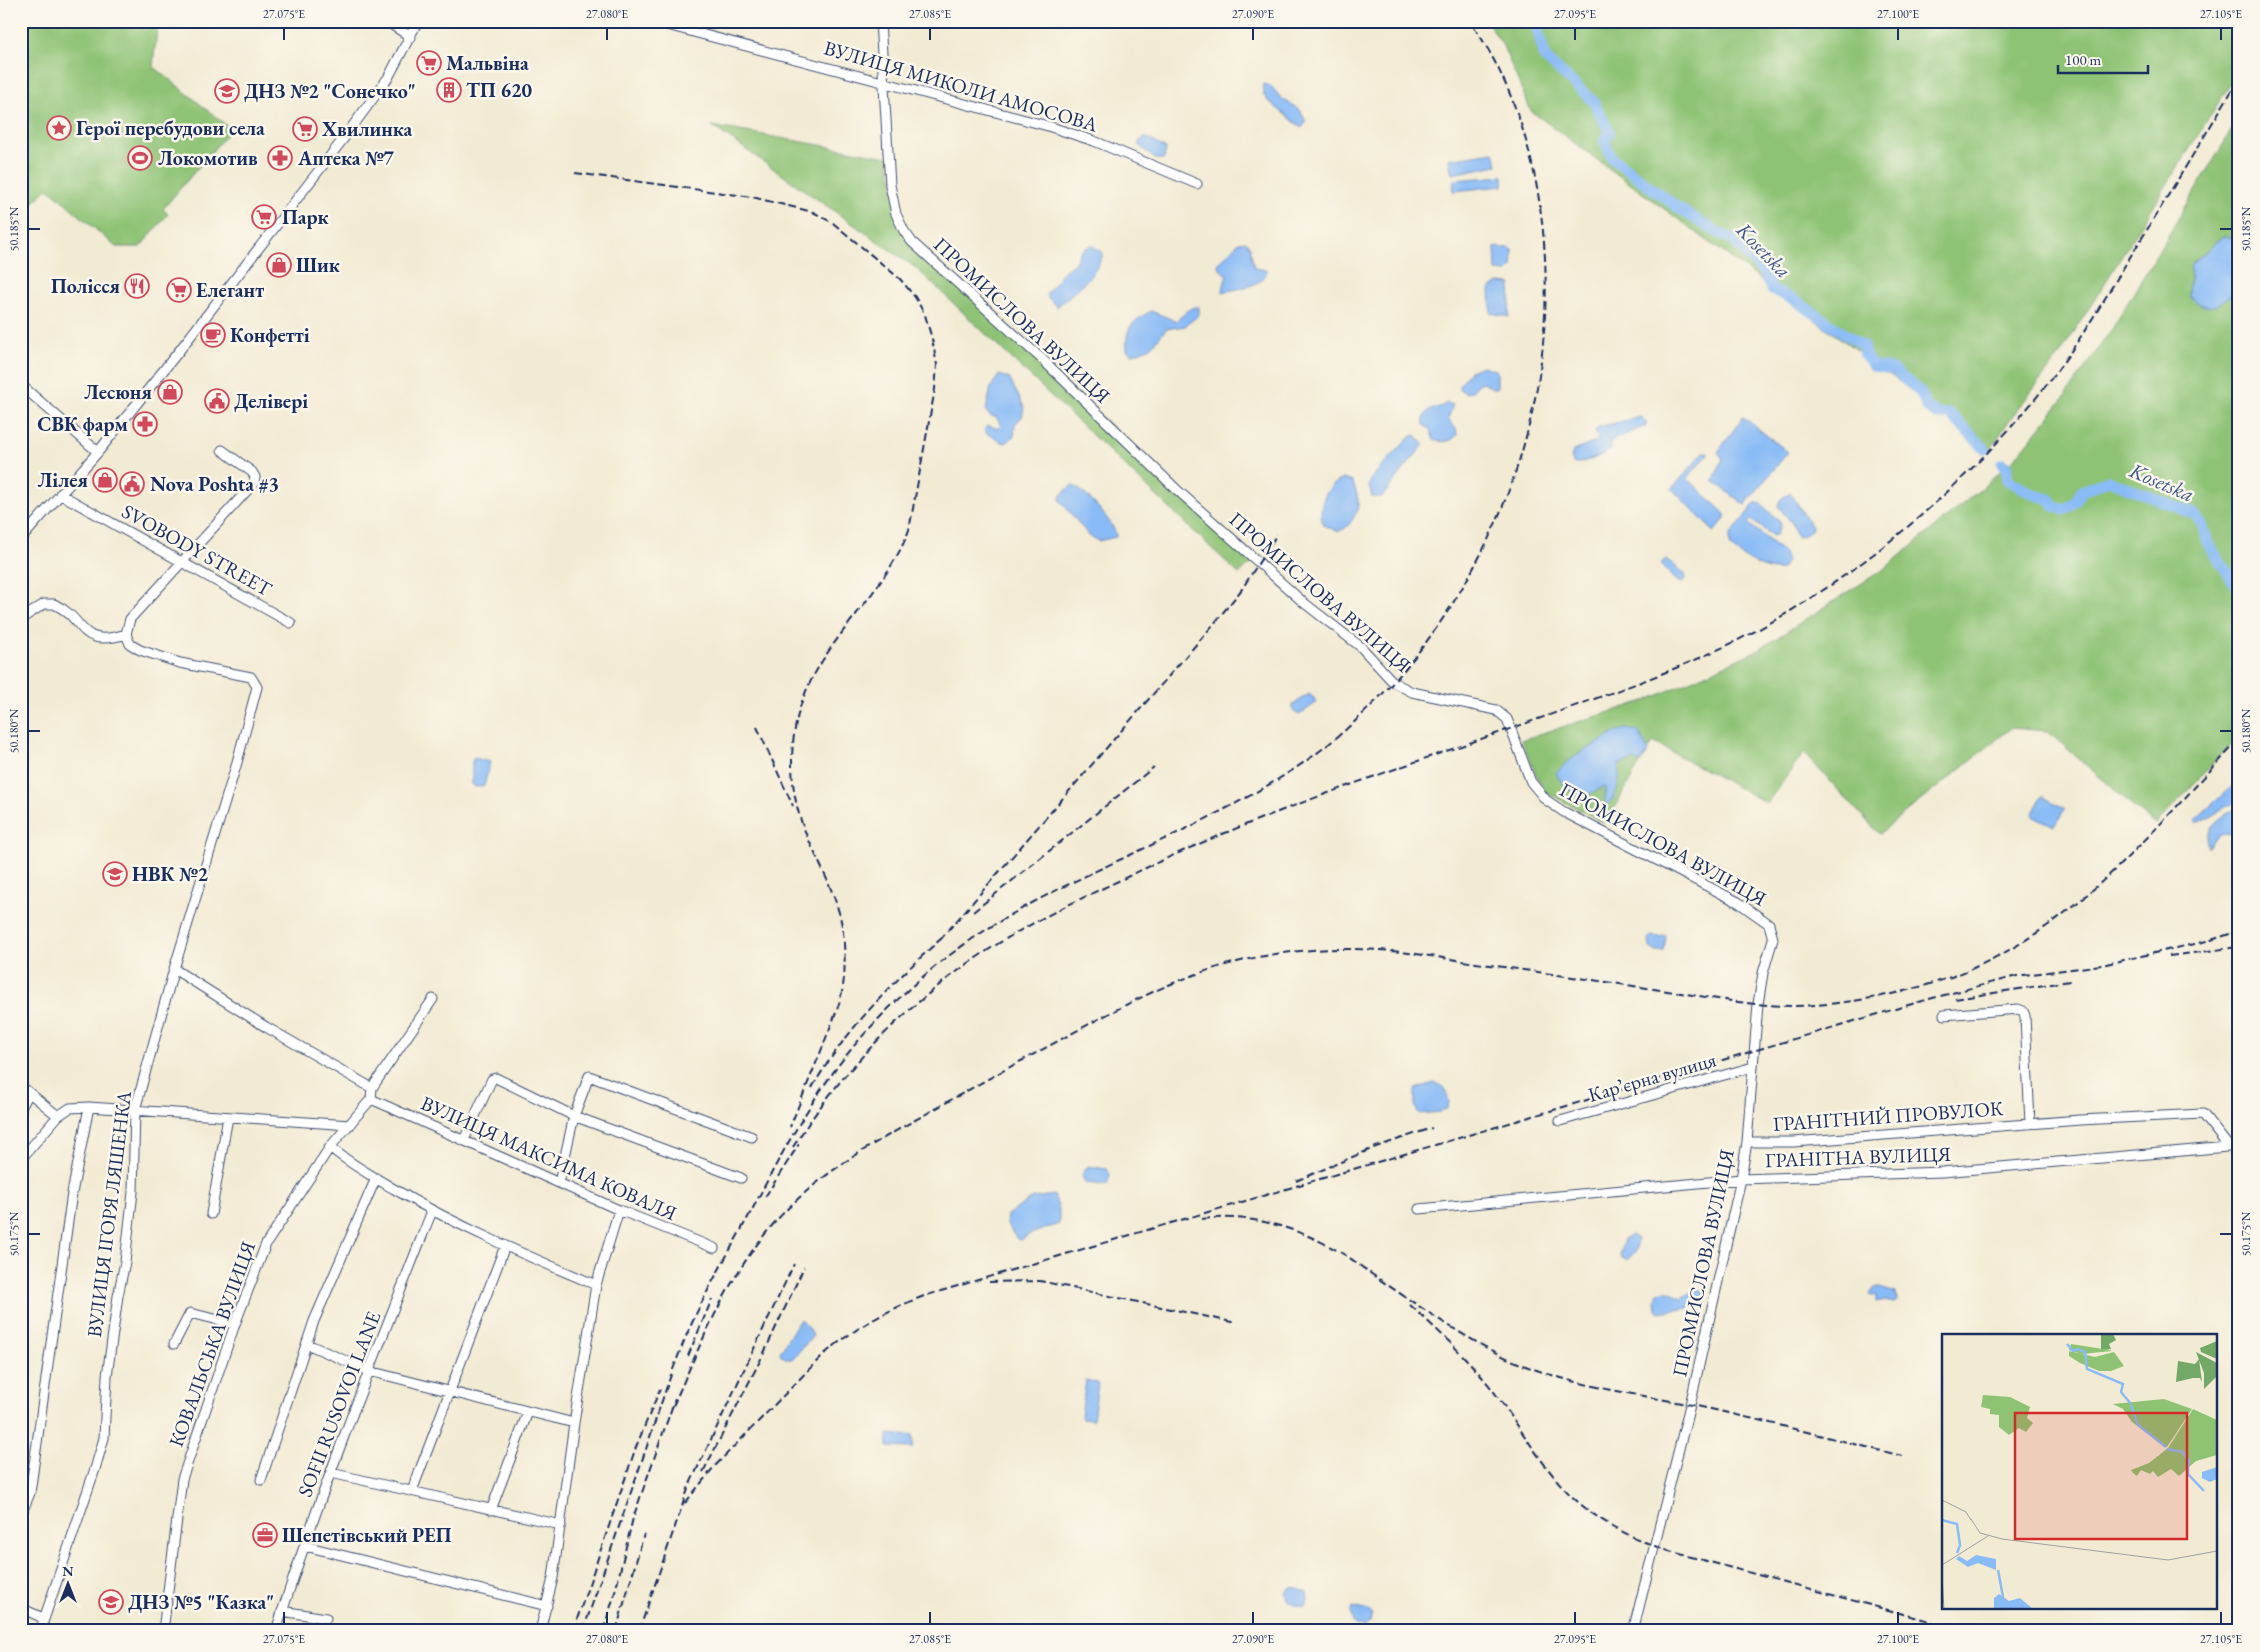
<svg xmlns="http://www.w3.org/2000/svg" width="2260" height="1652" font-family="'EB Garamond',serif">
<rect width="100%" height="100%" fill="#fbf7ec"/>
<filter id="ink" filterUnits="userSpaceOnUse"><feTurbulence type="fractalNoise" baseFrequency=".02" numOctaves="2"/><feDisplacementMap in="SourceGraphic" scale="10" xChannelSelector="R" yChannelSelector="G"/><feConvolveMatrix kernelMatrix="1 2 1 2 8 2 1 2 1" color-interpolation-filters="sRGB"/></filter>
<filter id="wash" filterUnits="userSpaceOnUse"><feTurbulence type="fractalNoise" baseFrequency=".0096" numOctaves="4" result="noise"/><feDisplacementMap in="SourceGraphic" scale="20" xChannelSelector="R" yChannelSelector="G"/><feGaussianBlur stdDeviation="1.12" result="paint"/><feColorMatrix in="noise" values="0 0 0 0 0 0 0 0 0 0 0 0 0 0 0 0 0 1.4 0 .05"/><feComposite in="paint" operator="in"/></filter>
<g filter="url(#wash)">
<rect width="100%" height="100%" fill="#f2ebd4"/>
<path fill="#8ec374" stroke="#547969" d="M21,21H158L153,66L231,129L163,209L168,214L140,247H116L48,188L21,215Z
M1487,21H2239V70L2057,359L2010,419L1991,449L1531,111L1503,46Z
M2239,118V736L2155,825L2047,731L2011,728L1879,834L1804,753L1767,803L1653,742L1605,823L1544,791L1521,740L1648,700L1758,650L1884,569L1982,488L2016,457L2061,402L2112,329Z
M712,126L888,157L904,231L1254,561L1239,574L916,268Z"/>
<path fill="#89bbf6" stroke="#5275aa" d="M1264,84L1271,86L1281,98L1300,110L1306,122L1302,128L1266,99L1263,92Z
M1143,138H1148L1166,149L1164,159H1155L1140,146L1139,142Z
M1494,152L1497,165L1452,174L1449,159Z
M1503,176V186L1453,191L1454,180Z
M2224,236L2239,239V298L2229,296C2212,310 2206,310 2189,296L2191,264Z
M1246,241L1250,247L1254,268L1267,270C1265,287 1235,289 1222,292L1227,275L1220,269L1218,264L1239,242Z
M1091,245L1103,253C1098,275 1073,292 1057,307L1046,295L1064,271L1075,263L1080,252Z
M1495,247L1509,248L1513,251L1512,267L1507,272L1496,271Z
M1498,283L1511,284L1509,317L1491,313L1490,289Z
M1199,307V315L1185,326L1166,329L1151,347L1133,354L1127,350C1125,327 1132,322 1151,311L1176,321L1191,308Z
M1483,366L1497,371V388H1492L1483,382L1477,384L1473,390L1467,393L1460,390L1459,386L1470,371Z
M999,375L1009,378L1024,407L1022,417L1015,424L1014,436L1006,443L1001,442C996,435 988,437 984,430L987,426L997,428L1001,426L997,418L989,415L986,411L991,387Z
M1446,403L1453,405L1448,419L1456,429L1457,435C1451,442 1443,443 1434,440L1430,429L1424,425C1422,406 1436,412 1446,403Z
M1641,417L1646,422V426L1610,441L1611,450L1593,459L1574,464L1571,458L1573,451L1596,442L1598,438L1595,430L1598,427Z
M1743,417L1788,452L1745,505L1713,481L1723,459L1718,452Z
M1416,435L1424,444L1382,497H1372L1369,486L1372,477L1410,437Z
M1704,452L1708,453V455L1687,478L1725,514V519L1714,532L1672,489Z
M1343,479L1353,482C1359,502 1362,505 1350,523C1346,528 1344,530 1337,531L1323,525C1318,506 1324,487 1343,479Z
M1072,485C1083,489 1117,525 1116,537L1098,541L1089,536L1060,500L1061,495Z
M1790,492L1812,527C1811,533 1803,537 1797,537L1792,523L1778,506L1780,500Z
M1755,503H1760L1781,523L1777,534L1773,536L1751,520L1748,523L1784,553L1787,561L1781,570C1766,572 1739,557 1730,545V536Z
M1666,559L1685,574V579L1681,583L1677,581L1662,566V562Z
M1309,694L1314,698L1316,703L1299,715L1293,711V704Z
M1626,729L1638,731L1649,751L1640,763L1633,760L1618,765C1621,782 1618,795 1605,807V786L1588,795L1577,797L1562,783L1556,773C1570,758 1580,753 1598,743C1610,737 1612,732 1626,729Z
M474,758L490,762L484,786L475,787L472,784V762Z
M2239,780V799L2197,824L2195,821L2197,818Z
M2042,796L2065,809L2054,826L2032,815Z
M2239,807V832L2220,835L2214,839L2208,847C2201,827 2225,815 2239,807Z
M1665,935L1666,937L1664,951H1655L1650,948L1649,939L1651,936L1660,937Z
M1434,1083L1444,1087L1449,1101L1448,1108L1440,1112L1418,1114L1415,1105V1089Z
M1088,1166L1107,1169L1110,1175L1107,1185L1085,1183L1082,1175Z
M1054,1195L1059,1209V1224L1030,1234L1021,1240L1017,1239L1006,1223L1007,1215L1033,1198Z
M1631,1235L1637,1239L1636,1251L1628,1259H1623L1620,1255L1624,1239Z
M1876,1287L1896,1293L1897,1301L1894,1303L1885,1301L1876,1303V1297L1869,1295L1871,1291Z
M1697,1289L1706,1294C1699,1312 1677,1308 1660,1312L1657,1310L1656,1300L1658,1293C1668,1287 1673,1293 1681,1298Z
M800,1319L810,1329L813,1336L792,1359H787L781,1355L780,1352Z
M1086,1380L1098,1383L1093,1419L1082,1418L1081,1416Z
M888,1434L913,1436V1448L888,1447Z
M1291,1587L1307,1592L1308,1600L1305,1607L1289,1602L1286,1593Z
M1353,1607L1369,1611L1372,1614L1370,1622L1365,1627L1356,1626L1353,1624L1351,1610Z"/>
<g fill="none" stroke-linecap="round" stroke-linejoin="round">
<path stroke="#89bbf6" stroke-width="11" d="M1535,21L1545,58L1593,101L1610,133L1604,141L1612,158L1681,210L1713,230L1732,239L1763,272L1772,290L1793,299L1863,346L1865,355L1873,366L1893,369C1905,383 1923,386 1926,407L1937,414H1950L1984,448
M2002,464L2007,467V480L2035,495L2049,499L2054,506L2064,510L2074,503L2082,491L2108,480L2194,514L2202,524L2209,545L2239,590"/>
</g>
</g>
<g filter="url(#ink)">
<g fill="none" stroke-linecap="round" stroke-linejoin="round">
<g stroke="#3b4b70" stroke-width="11">
<path id="minor" d="M386,21L411,37
M652,21L1048,126L1094,141L1197,184
M880,21L890,185L896,214L904,231L912,242L1044,361L1175,488L1303,602L1361,647L1393,682L1412,692L1496,710L1507,719L1531,782L1546,800L1564,812L1738,902L1769,924L1773,939L1763,973L1758,1004L1747,1142L1741,1179L1690,1405L1633,1631
M21,385L98,452
M60,494L291,623
M21,539L98,452L179,351L344,138L388,78L418,21
M21,619L44,604H54C88,620 77,649 126,634
M174,969L266,1027L372,1088
M1944,1015L2018,1009L2023,1011L2025,1016L2030,1124
M21,1086L58,1116L70,1108L89,1107L350,1125
M371,1099L619,1210L714,1248
M21,1108L29,1093
M1560,1121L1753,1067
M464,1140L492,1079L496,1078L574,1116L741,1178
M1747,1142H1793L2080,1120L2203,1114L2229,1147
M330,1147C350,1164 372,1176 394,1189C459,1227 527,1256 596,1285
M21,1159L58,1116
M559,1183L574,1116L589,1076L752,1137
M1419,1209L1741,1179L1942,1172L2239,1146
M211,1214L228,1117
M174,1344L190,1313L235,1324
M307,1344L369,1371L574,1423
M331,1473L561,1525
M261,1480L314,1321L376,1178
M412,1491L505,1246
M491,1510L528,1412
M21,1515L30,1493L72,1193L89,1107
M305,1546L547,1606
M21,1608L43,1618
M282,1611L326,1618
M40,1631L95,1469L104,1438L107,1376L118,1296L125,1262L133,1192L135,1110L174,969L236,766L257,687L251,677L180,663L140,650L130,644L126,634L130,619L254,483L255,477L252,472L222,450
M163,1631L182,1479L235,1324L266,1244L330,1147L371,1099L372,1088L433,999
M276,1631C321,1489 377,1350 432,1211
M540,1631L553,1578L574,1423L596,1285L619,1210"/>
</g>
<use href="#minor" stroke="#fff" stroke-width="9"/>
<path stroke="#1b2f5e" stroke-width="2" stroke-dasharray="8 4" stroke-linecap="butt" d="M575,173L752,197L813,212L833,223L900,279L915,297L925,315L932,339L937,365L935,389L909,530C882,602 807,650 795,729C789,762 792,798 804,829C818,863 838,895 843,932C845,952 846,976 841,996C837,1013 829,1029 823,1046C812,1073 801,1100 790,1127
M757,727L793,806
M973,912L1154,767
M940,940L1213,625L1242,589L1277,534
M2169,956L2239,947
M1955,999L2070,981
M812,1088C845,1030 895,980 944,936
M793,1147C843,1067 916,995 996,945C1039,918 1084,897 1129,876C1261,812 1400,768 1538,719C1622,689 1710,660 1787,613C1884,555 1982,469 2051,379C2079,342 2103,302 2127,262C2165,201 2202,140 2239,79
M1296,1181L1376,1147L1432,1128
M765,1197L799,1144
M1202,1219C1253,1213 1302,1229 1345,1255C1355,1261 1364,1269 1373,1275C1410,1300 1448,1327 1487,1348C1552,1384 1626,1392 1697,1406C1766,1421 1834,1439 1902,1456
M989,1282L1040,1281L1236,1323
M1410,1305C1441,1333 1473,1363 1497,1396C1519,1426 1538,1459 1562,1486C1590,1518 1630,1538 1669,1551L1933,1622
M688,1356L712,1299
M673,1406C702,1341 728,1275 776,1221C818,1174 872,1144 926,1114C958,1096 991,1077 1023,1060C1091,1024 1158,982 1233,963C1281,950 1331,947 1380,950C1417,953 1454,960 1490,965C1551,974 1613,983 1674,992C1713,998 1753,1006 1793,1006C1840,1005 1886,997 1930,984C2065,943 2145,838 2239,740
M703,1472L763,1355L804,1267
M685,1503L714,1467L822,1356C853,1329 885,1311 924,1296L1929,999L2017,976L2102,965L2211,940L2239,931
M573,1631L636,1447L660,1389
M583,1631C604,1570 625,1509 646,1449C660,1407 673,1365 691,1325C709,1285 732,1247 753,1208C786,1145 819,1083 868,1030C900,995 935,964 975,937C1053,885 1144,852 1227,808C1263,789 1299,768 1330,743C1452,643 1533,488 1544,331C1552,225 1532,109 1470,21
M603,1631L614,1596L633,1518L675,1399
M616,1631L644,1534
M639,1631L689,1486L794,1264"/>
</g>
</g>
<path fill="none" stroke="#1b2f5e" stroke-width="2" d="M284,28V40M607,28V40M930,28V40M1253,28V40M1575,28V40M1898,28V40M2221,28V40M28,229H40M2220,229H2232M28,731H40M2220,731H2232M28,1234H40M2220,1234H2232M284,1612V1624M607,1612V1624M930,1612V1624M1253,1612V1624M1575,1612V1624M1898,1612V1624M2221,1612V1624"/>
<defs>
<g id="supermarket-ring" transform="scale(1.25)"><circle r="9.5" fill="#fbf7ec" stroke="#d1495b" stroke-width="1.5"/><path d="M-6-5.5h2.5l.6 2H6L4.5 2H-2.5L-4.4-4H-6ZM-1.5 3.2a1.3 1.3 0 1 0 .1 0ZM3 3.2a1.3 1.3 0 1 0 .1 0Z" fill="#d1495b"/></g>
<g id="building-ring" transform="scale(1.25)"><circle r="9.5" fill="#fbf7ec" stroke="#d1495b" stroke-width="1.5"/><path d="M-4-6H4V6H1V3H-1V6H-4ZM-2.5-4.3h1.7v1.8h-1.7ZM.8-4.3h1.7v1.8H.8ZM-2.5-1h1.7V.8h-1.7ZM.8-1h1.7V.8H.8Z" fill="#d1495b"/></g>
<g id="school-ring" transform="scale(1.25)"><circle r="9.5" fill="#fbf7ec" stroke="#d1495b" stroke-width="1.5"/><path d="M0-5L7-2L0 1L-7-2ZM-4 1L0 2.5L4 1V4Q0 6-4 4Z" fill="#d1495b"/></g>
<g id="sight-ring" transform="scale(1.25)"><circle r="9.5" fill="#fbf7ec" stroke="#d1495b" stroke-width="1.5"/><path d="M0-6L1.8-2.2L6-1.7L2.9 1.2L3.7 5.4L0 3.3L-3.7 5.4L-2.9 1.2L-6-1.7L-1.8-2.2Z" fill="#d1495b"/></g>
<g id="stadium-ring" transform="scale(1.25)"><circle r="9.5" fill="#fbf7ec" stroke="#d1495b" stroke-width="1.5"/><path d="M0-5a6.5 5 0 1 0 0 10a6.5 5 0 1 0 0-10ZM-3.5-1.8h7v3.6h-7Z" fill="#d1495b"/></g>
<g id="pharmacy-ring" transform="scale(1.25)"><circle r="9.5" fill="#fbf7ec" stroke="#d1495b" stroke-width="1.5"/><path d="M-2-6h4v4h4v4h-4v4h-4v-4h-4v-4h4Z" fill="#d1495b"/></g>
<g id="shop-ring" transform="scale(1.25)"><circle r="9.5" fill="#fbf7ec" stroke="#d1495b" stroke-width="1.5"/><path d="M-5-2.5h2.3a2.7 3.5 0 0 1 5.4 0H5L5.5 6h-11ZM-1.5-2.5h3a1.5 2.3 0 0 0-3 0Z" fill="#d1495b"/></g>
<g id="restaurant-ring" transform="scale(1.25)"><circle r="9.5" fill="#fbf7ec" stroke="#d1495b" stroke-width="1.5"/><path d="M-5-6h1v4h1v-4h1v4h1v-4h1v5L-1.5 .5V6h-2V.5L-5-1ZM5-6V6H3V1.5H1.5Q1.5-4 5-6Z" fill="#d1495b"/></g>
<g id="cafe-ring" transform="scale(1.25)"><circle r="9.5" fill="#fbf7ec" stroke="#d1495b" stroke-width="1.5"/><path d="M-5.5-4.5H6V0H3Q3 3.5 0 3.5H-2.5Q-5.5 3.5-5.5 0ZM3-3.2v2h1.7v-2ZM-6 4.5H4V6H-6Z" fill="#d1495b"/></g>
<g id="civic-ring" transform="scale(1.25)"><circle r="9.5" fill="#fbf7ec" stroke="#d1495b" stroke-width="1.5"/><path d="M-.6-6.5H3V-4.5H.6V-3L4-1V1h2V6H-6V1h2V-1L-.6-3ZM-1.2 2.5V6h2.4V2.5Z" fill="#d1495b"/></g>
<g id="office-ring" transform="scale(1.25)"><circle r="9.5" fill="#fbf7ec" stroke="#d1495b" stroke-width="1.5"/><path d="M-6-3h4V-5.5h4V-3h4V5H-6ZM-1-4.5V-3h2v-1.5ZM-6 0V1H6V0Z" fill="#d1495b"/></g>
</defs>
<g fill-rule="evenodd">
<use href="#supermarket-ring" x="429" y="63"/>
<use href="#building-ring" x="449" y="90"/>
<use href="#school-ring" x="227" y="91"/>
<use href="#sight-ring" x="59" y="128"/>
<use href="#supermarket-ring" x="305" y="129"/>
<use href="#stadium-ring" x="140" y="158"/>
<use href="#pharmacy-ring" x="280" y="158"/>
<use href="#supermarket-ring" x="264" y="217"/>
<use href="#shop-ring" x="279" y="265"/>
<use href="#restaurant-ring" x="137" y="286"/>
<use href="#supermarket-ring" x="179" y="290"/>
<use href="#cafe-ring" x="213" y="335"/>
<use href="#shop-ring" x="170" y="392"/>
<use href="#civic-ring" x="217" y="401"/>
<use href="#pharmacy-ring" x="145" y="424"/>
<use href="#shop-ring" x="105" y="480"/>
<use href="#civic-ring" x="132" y="484"/>
<use href="#school-ring" x="115" y="874"/>
<use href="#office-ring" x="265" y="1535"/>
<use href="#school-ring" x="111" y="1602"/>
</g>
<g text-anchor="middle" dominant-baseline="central" stroke-width="5" stroke-linejoin="round" paint-order="stroke">
<g font-size="20" font-weight="bold" fill="#1b2f5e" stroke="#fbf7ec" text-anchor="start">
<text x="446" y="63">Мальвіна</text>
<text x="466" y="90">ТП 620</text>
<text x="244" y="91">ДНЗ №2 "Сонечко"</text>
<text x="76" y="128">Герої перебудови села</text>
<text x="322" y="129">Хвилинка</text>
<text x="158" y="158">Локомотив</text>
<text x="298" y="158">Аптека №7</text>
<text x="282" y="217">Парк</text>
<text x="296" y="265">Шик</text>
<text x="120" y="286" text-anchor="end">Полісся</text>
<text x="196" y="290">Елегант</text>
<text x="230" y="335">Конфетті</text>
<text x="152" y="392" text-anchor="end">Лесюня</text>
<text x="234" y="401">Делівері</text>
<text x="128" y="424" text-anchor="end">СВК фарм</text>
<text x="88" y="480" text-anchor="end">Лілея</text>
<text x="150" y="484">Nova Poshta #3</text>
<text x="132" y="874">НВК №2</text>
<text x="282" y="1535">Шепетівський РЕП</text>
<text x="128" y="1602">ДНЗ №5 "Казка"</text>
</g>
<g font-size="20" fill="#1b2f5e" stroke="#fbf7ec">
<text transform="translate(961 86) rotate(16)">ВУЛИЦЯ МИКОЛИ АМОСОВА</text>
<text transform="translate(1022 320) rotate(43)">ПРОМИСЛОВА ВУЛИЦЯ</text>
<text transform="translate(197 550) rotate(29)">SVOBODY STREET</text>
<text transform="translate(1320 592) rotate(41)">ПРОМИСЛОВА ВУЛИЦЯ</text>
<text transform="translate(1663 844) rotate(29)">ПРОМИСЛОВА ВУЛИЦЯ</text>
<text transform="translate(1652 1077) rotate(-16)">Карʼєрна вулиця</text>
<text transform="translate(1888 1116) rotate(-4)">ГРАНІТНИЙ ПРОВУЛОК</text>
<text transform="translate(1858 1157) rotate(-2)">ГРАНІТНА ВУЛИЦЯ</text>
<text transform="translate(549 1158) rotate(24)">ВУЛИЦЯ МАКСИМА КОВАЛЯ</text>
<text transform="translate(109 1214) rotate(-83)">ВУЛИЦЯ ІГОРЯ ЛЯШЕНКА</text>
<text transform="translate(1703 1263) rotate(-78)">ПРОМИСЛОВА ВУЛИЦЯ</text>
<text transform="translate(212 1344) rotate(-70)">КОВАЛЬСЬКА ВУЛИЦЯ</text>
<text transform="translate(339 1404) rotate(-69)">SOFII RUSOVOI LANE</text>
</g>
<g font-size="21" font-style="italic" fill="#3c598c" stroke="#fbf7ec">
<text transform="translate(1764 250) rotate(46)">Kosetska</text>
<text transform="translate(2162 482) rotate(23)">Kosetska</text>
</g>
</g>
<g transform="translate(1942 1334)">
<rect width="275" height="275" fill="#f2ebd4"/>
<path d="M129,10L161,15V13L170,17L140,20L127,16ZM127,17L153,23L172,18L182,32L169,37H157L138,29L127,22ZM41,61L68,63L88,73L85,84L91,89L84,98L77,94L67,101L57,93V81L48,80V75L39,73ZM222,65L250,75L225,113L190,88L181,75L171,70ZM251,75L275,86V121L254,127L237,142L229,135L216,143L211,137L208,140L199,136L195,142L191,139L189,136L207,129L226,114Z" fill="#8ec374"/>
<path d="M159,0H171L174,6L167,10L169,15H159ZM275,7V25L259,18L258,14ZM254,18L275,29V42L262,55V39ZM257,25L260,48L258,44H251L234,48L236,27L253,30Z" fill="#72a966"/>
<path d="M275,133V145L268,148L260,144V138ZM34,221L54,225V236L36,229L26,233L14,225L17,222L25,227ZM57,260L67,267L78,264L91,275H52V264Z" fill="#89bbf6"/>
<path fill="none" stroke="#89bbf6" stroke-width="2.5" d="M125,10L131,17L136,15L143,18L145,35L181,50L179,58L189,70M189,71L196,91L224,113M225,115L240,118L247,126L246,133M246,133V140L262,157M0,186L15,190L18,211L15,219M56,236L61,263"/>
<path fill="none" stroke="#9ca0a5" stroke-width="1" d="M0,166L24,178L29,186M29,185L38,199L60,205L226,226L275,217M0,231L46,202M0,242L2,275"/>
<path fill="#d62828" fill-opacity="0.15" stroke="#d62828" stroke-width="2.5" d="M73,79H245V205H73Z"/>
<rect width="275" height="275" fill="none" stroke="#1b2f5e" stroke-width="2.5"/>
</g>
<rect width="2260" height="1652" fill="none" stroke="#fbf7ec" stroke-width="55"/>
<g transform="translate(68 1584)" stroke="#fbf7ec" stroke-width="4" paint-order="stroke">
<path d="M0-4L9 19L0 12L-9 19Z" fill="#1b2f5e"/>
<text y="-8" font-size="14" font-weight="bold" text-anchor="middle" fill="#1b2f5e">N</text>
</g>
<path d="M2058 65v8h90v-8" fill="none" stroke="#1b2f5e" stroke-width="2.5"/>
<text x="2065" y="65" font-size="15" fill="#1b2f5e" stroke="#fbf7ec" stroke-width="4" paint-order="stroke">100 m</text>
<rect x="28" y="28" width="2204" height="1596" fill="none" stroke="#1b2f5e" stroke-width="2"/>
<g font-size="12" text-anchor="middle" fill="#1b2f5e">
<text x="284" y="18">27.075°E</text>
<text x="607" y="18">27.080°E</text>
<text x="930" y="18">27.085°E</text>
<text x="1253" y="18">27.090°E</text>
<text x="1575" y="18">27.095°E</text>
<text x="1898" y="18">27.100°E</text>
<text x="2221" y="18">27.105°E</text>
<text transform="translate(14 229) rotate(-90)" y="4">50.185°N</text>
<text transform="translate(2246 229) rotate(-90)" y="4">50.185°N</text>
<text transform="translate(14 731) rotate(-90)" y="4">50.180°N</text>
<text transform="translate(2246 731) rotate(-90)" y="4">50.180°N</text>
<text transform="translate(14 1234) rotate(-90)" y="4">50.175°N</text>
<text transform="translate(2246 1234) rotate(-90)" y="4">50.175°N</text>
<text x="284" y="1643">27.075°E</text>
<text x="607" y="1643">27.080°E</text>
<text x="930" y="1643">27.085°E</text>
<text x="1253" y="1643">27.090°E</text>
<text x="1575" y="1643">27.095°E</text>
<text x="1898" y="1643">27.100°E</text>
<text x="2221" y="1643">27.105°E</text>
</g>
</svg>
